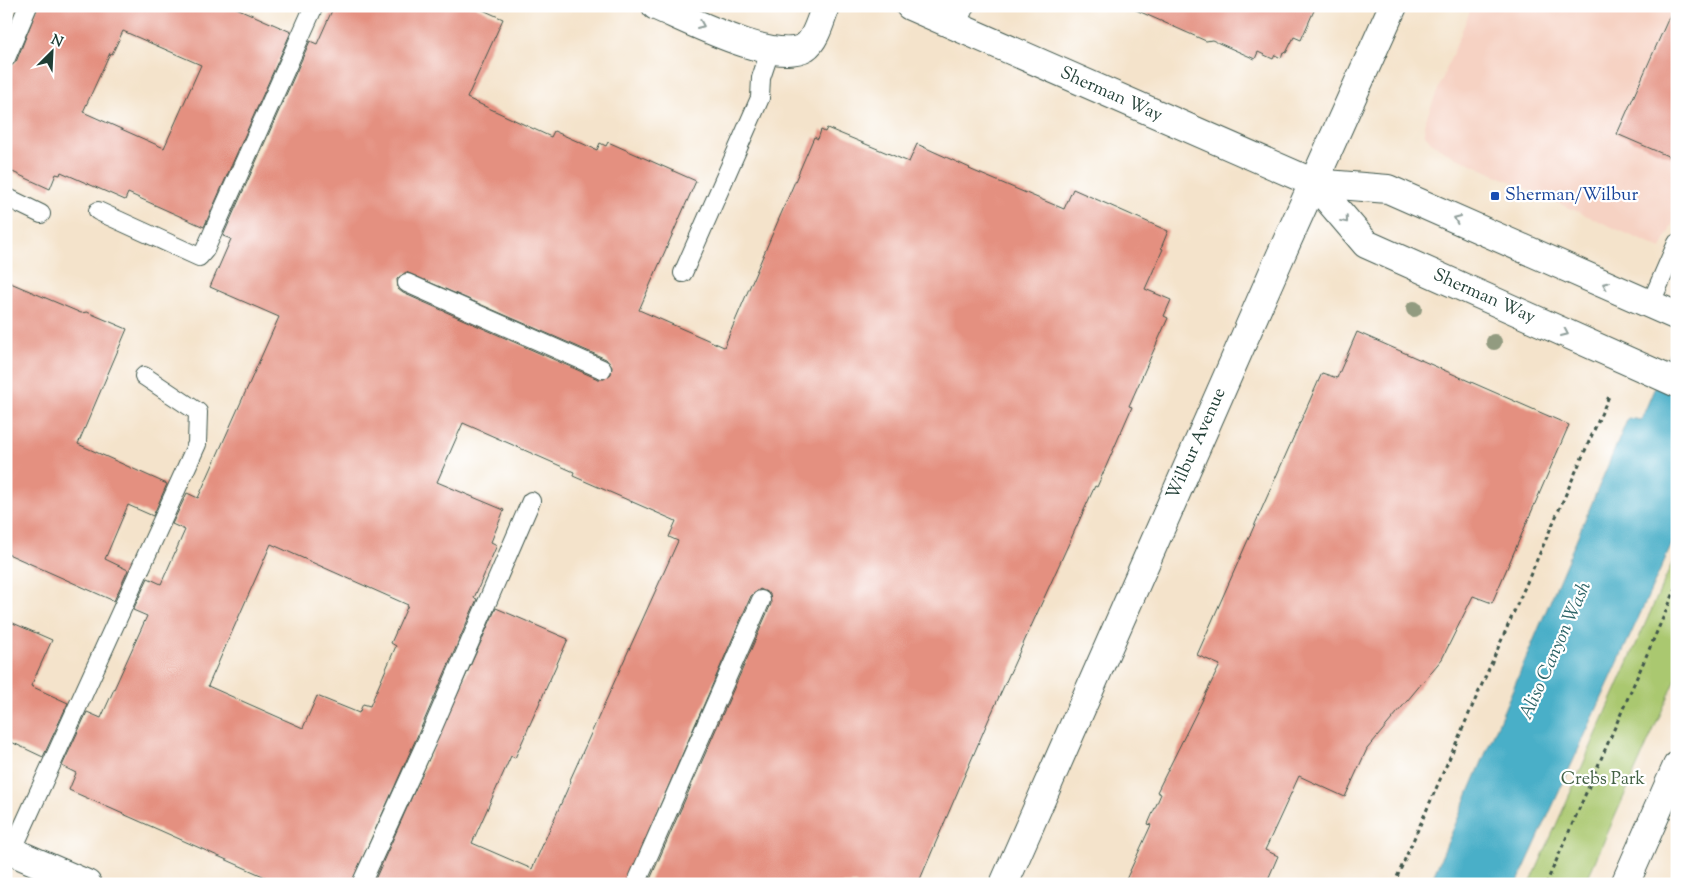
<svg xmlns="http://www.w3.org/2000/svg" width="1683" height="890" font-family="'Sorts Mill Goudy',serif">
<rect width="100%" height="100%" fill="#fff"/>
<filter id="ink" filterUnits="userSpaceOnUse"><feTurbulence type="fractalNoise" baseFrequency=".02" numOctaves="2"/><feDisplacementMap in="SourceGraphic" scale="10" xChannelSelector="R" yChannelSelector="G"/><feConvolveMatrix kernelMatrix="1 2 1 2 8 2 1 2 1" color-interpolation-filters="sRGB"/></filter>
<filter id="wash" filterUnits="userSpaceOnUse"><feTurbulence type="fractalNoise" baseFrequency=".0096" numOctaves="4" result="noise"/><feDisplacementMap in="SourceGraphic" scale="20" xChannelSelector="R" yChannelSelector="G"/><feGaussianBlur stdDeviation="1.12" result="paint"/><feColorMatrix in="noise" values="0 0 0 0 0 0 0 0 0 0 0 0 0 0 0 0 0 1.4 0 .05"/><feComposite in="paint" operator="in"/></filter>
<g filter="url(#wash)">
<rect width="100%" height="100%" fill="#f4e3cb"/>
<path fill="#f6d2c3" d="M1472,6H1677V214L1661,249L1447,153L1431,142L1425,135L1424,124Z"/>
<path fill="#aac870" stroke="#648252" d="M1677,552V677L1585,884H1530Z"/>
<path fill="#49afc8" stroke="#34767e" d="M1677,335V533L1517,884H1430L1628,418L1641,420Z"/>
<g id="blocks">
<path fill="#e49080" fill-rule="evenodd" d="M38,6H232L291,32L204,227L128,193L125,200L61,172L60,175L56,174L50,189L6,169V68L16,62ZM123,31L201,65L164,148L83,112L110,53L112,54Z
M334,6H474L503,19L467,98L551,137L554,131L597,150L600,143L606,146L608,142L696,181L639,310L724,347L814,137L818,139L821,130L825,132L827,128L909,162L917,144L970,168L969,169L1064,209L1073,189L1168,231L1161,248L1163,249L1145,289L1171,300L1164,316L1168,318L1129,406L1132,407L1097,487L1095,486L988,721L918,884H648L771,604L770,594L760,589L751,596L626,884H373L496,608L568,639L515,758L511,756L472,843L532,869L571,781L570,780L678,541L669,537L676,521L573,476L574,472L463,423L437,482L504,510L491,542L497,545L474,598L477,599L424,721L351,884H281L69,790L76,773L62,766L87,712L101,718L147,616L133,610L148,578L161,584L185,530L172,524L187,493L198,498L279,317L210,287L231,239L223,236L310,41L317,44ZM406,272L606,359L612,367L611,374L604,379H598L403,293L398,289L397,279ZM271,544L408,605L391,643L396,646L370,706L363,704L359,713L317,696L303,728L208,686Z
M1127,6H1316L1301,40L1294,37L1286,53L1283,52L1281,58L1275,55L1273,59L1258,52L1255,59L1212,40L1206,41Z
M1674,6H1677V160L1617,134Z
M6,281L81,313L87,312L127,329L78,444L167,484L153,516L128,505L105,559L128,570L114,601L6,553Z
M1357,332L1569,425L1492,603L1473,596L1442,659L1367,749L1345,797L1299,776L1265,850L1278,856L1266,884H1124L1151,825L1148,824L1161,794L1157,792L1220,665L1197,655L1322,373L1337,378Z
M6,620L52,640L31,686L68,703L43,757L7,740L6,742Z"/>
</g>
</g>
<g filter="url(#ink)">
<use href="#blocks" fill-opacity="0" stroke="#3f564b" stroke-width="1"/>
<g fill="none" stroke-linecap="round" stroke-linejoin="round">
<g stroke="#3f564b" stroke-width="20">
<path id="service" d="M956,26L965,6
M6,58L28,6
M6,197L41,214
M98,211L199,257L205,250L314,6
M683,273L760,98L761,78L770,51
M407,283L602,369
M1650,305L1677,243
M12,851L197,444L198,412L144,376
M361,884L434,725L531,501
M636,884L761,600"/>
</g>
<g stroke="#3f564b" stroke-width="30">
<path id="minor" d="M656,6C687,19 775,65 805,47C816,40 821,18 826,6
M6,849L87,884
M1625,884L1677,766"/>
</g>
<g stroke="#3f564b" stroke-width="30">
<path id="secondary" d="M1004,884L1280,257L1393,6"/>
</g>
<g stroke="#3f564b" stroke-width="30">
<path id="primary" d="M910,6L1314,183L1388,189L1677,316
M1314,183L1366,244L1677,383"/>
</g>
<path stroke="#3f564b" stroke-width="3" stroke-dasharray="4 4" stroke-linecap="butt" d="M1394,884L1610,394
M1546,884L1677,586"/>
<use href="#service" stroke="#fff" stroke-width="18"/>
<use href="#minor" stroke="#fff" stroke-width="28"/>
<use href="#secondary" stroke="#fff" stroke-width="28"/>
<use href="#primary" stroke="#fff" stroke-width="28"/>
</g>
<g fill="#929b80">
<circle cx="1414" cy="309" r="8"/>
<circle cx="1494" cy="342" r="8"/>
</g>
<defs><path id="oneway-chevron" d="M-2-3.5L2.5 0L-2 3.5" fill="none" stroke-width="1.6" stroke-linecap="round" stroke-linejoin="round" transform="scale(1.25)"/></defs>
<g stroke="#8f9e9a">
<use href="#oneway-chevron" transform="translate(701 25) rotate(23)"/>
<use href="#oneway-chevron" transform="translate(1457 219) rotate(-156)"/>
<use href="#oneway-chevron" transform="translate(1345 220) rotate(50)"/>
<use href="#oneway-chevron" transform="translate(1606 285) rotate(-156)"/>
<use href="#oneway-chevron" transform="translate(1565 333) rotate(24)"/>
</g>
</g>
<rect fill="#1a4fb4" stroke="#fff" stroke-width="2" x="1490" y="191" width="10" height="10" rx="2.5"/>
<g text-anchor="middle" dominant-baseline="central" stroke-width="4.5" stroke-linejoin="round" paint-order="stroke">
<g font-size="18" fill="#1f3d34" stroke="#fff">
<text transform="translate(1111 95) rotate(24)">Sherman Way</text>
<text transform="translate(1484 297) rotate(24)">Sherman Way</text>
<text transform="translate(1197 444) rotate(-66)">Wilbur Avenue</text>
</g>
<g font-size="18" fill="#164399" stroke="#fff" text-anchor="start">
<text x="1505" y="196">Sherman/Wilbur</text>
</g>
<g font-size="18" fill="#426043" stroke="#fff">
<text x="1603" y="780">Crebs Park</text>
</g>
<g font-size="19" font-style="italic" fill="#2e6568" stroke="#fff">
<text transform="translate(1556 651) rotate(-66)">Aliso Canyon Wash</text>
</g>
</g>
<rect width="1683" height="890" fill="none" stroke="#fff" stroke-width="25"/>
<g transform="translate(52 52) rotate(24)" stroke="#ffffff" stroke-width="4" paint-order="stroke">
<path d="M0-4L9 19L0 12L-9 19Z" fill="#1f3d34"/>
<text y="-8" font-size="14" font-weight="bold" text-anchor="middle" fill="#1f3d34">N</text>
</g>
</svg>
